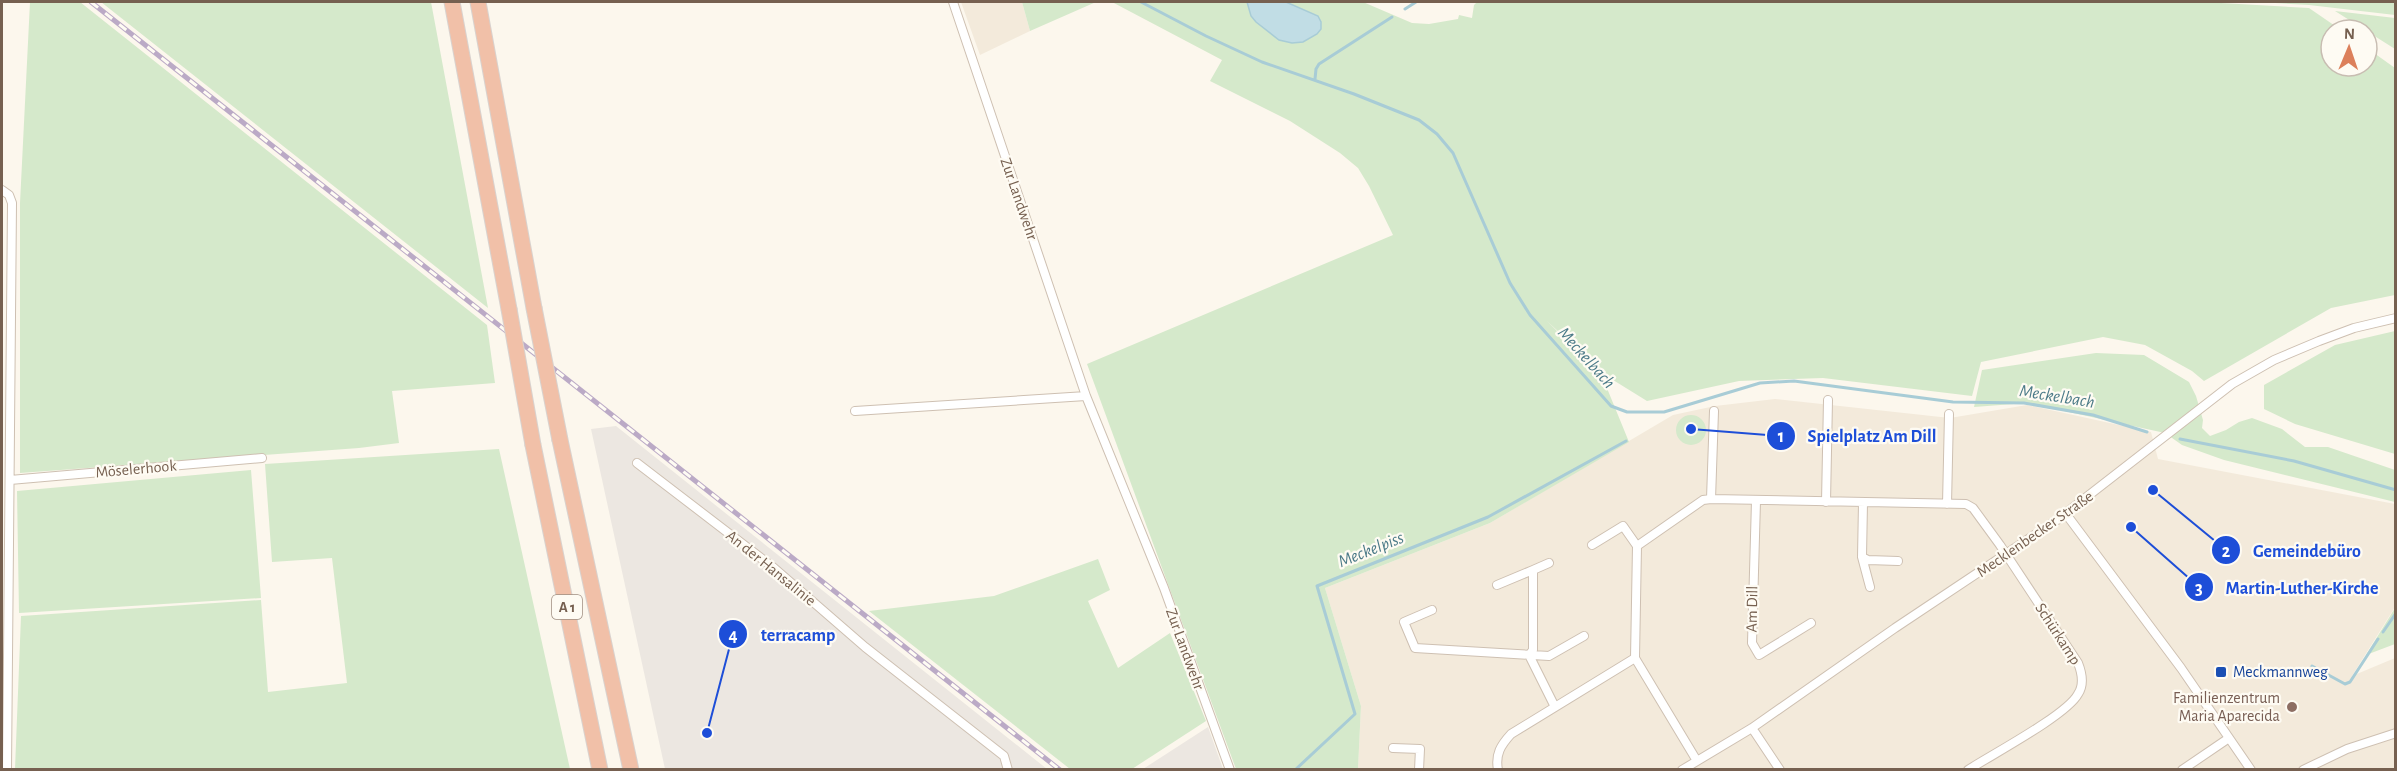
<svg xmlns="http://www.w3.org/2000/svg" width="2397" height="771" font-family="'Alegreya Sans',sans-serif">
<rect width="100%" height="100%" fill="#fcf7ed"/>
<path fill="#f3eadb" d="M961,2H1022L1030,31L980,55Z
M1775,399L1950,418L2027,405L2151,432L2158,459L2395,504V607L2352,676L2395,658V769H1358L1361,706L1325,588L1490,523L1673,415L1715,406Z"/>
<path fill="#ece7e1" d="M616,426L1047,769H665L591,429Z
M1208,727L1223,769H1143Z"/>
<path fill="#d5e9cb" d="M30,2H80L487,325L495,383L392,391L399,443L359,448L20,473V203Z
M101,2H431L488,308Z
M1022,2H1096L1030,31Z
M1112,2H1247V5L1318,16L1286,2H1363L1412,23L1429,24L1458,19L1459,15L1472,18L1474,5L1477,2H2203L2309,8L2341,30H2331V66H2367V48L2395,68V295L2331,308L2204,381L2192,371L2145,345L2103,337L1981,362L1972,396L1823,378L1739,381L1647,401L1605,375L1547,321L1602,376L1629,442L1490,523L1325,588L1361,706L1358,769H1236L1087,364L1393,235L1369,186L1358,168L1340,153L1290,121L1210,81L1222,60Z
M2258,2H2395V15L2309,5Z
M2335,11L2395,18V49Z
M2395,331V454L2295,424L2264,409V385L2335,345Z
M2096,353L2144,355L2189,382L2196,396L2203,420L2202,428L2210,436L2226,430L2239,422L2252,418L2282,429L2305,447H2328L2395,470V502L2224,460L2182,445L2165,433L2027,403L1974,407L1982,370Z
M1676 430a15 15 0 1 1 30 0a15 15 0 1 1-30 0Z
M499,449L570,769H15L21,616L261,600L268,692L347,683L332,558L272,562L265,464Z
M251,470L261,598L19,613L17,491Z
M1098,559L1110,590L1088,601L1118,668L1170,633L1206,721L1132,769H1070L869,611L994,596Z
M2395,608V644L2366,655Z"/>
<path fill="#c1dde5" stroke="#a8ccd6" stroke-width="1.5" d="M1247,2H1286L1318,16L1321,22V29L1317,34L1303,42L1292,43L1279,40L1256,22L1251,16Z"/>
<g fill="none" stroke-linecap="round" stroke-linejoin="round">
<path stroke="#a8ccd6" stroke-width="3" d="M1141,2L1206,36L1262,62L1354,94L1419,120L1437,134L1453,153L1510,283L1530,315L1611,406L1627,412H1664L1760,383L1794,381L1953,402L2024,403L2093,415L2147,432
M1405,9L1416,2
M1315,79L1316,69L1319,64L1392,17
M2180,439L2294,461L2396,490
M2383,632L2396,613
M2312,666L2345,684L2350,682L2378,639
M1295,770L1355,714L1317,586L1488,517L1626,441"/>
<g stroke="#cec0b2" stroke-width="10">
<path id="street" d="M953,2L1086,396L1164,588L1230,770
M2,190L9,195L12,203L7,770
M855,411L1086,396
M637,463L774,568L865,647L1004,756L1008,770
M10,480L262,458
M1711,499L1714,411
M1756,501L1752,643L1759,655L1811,623
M1826,502L1828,400
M1863,503L1862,557L1868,560L1898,561
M1947,504L1949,414
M2066,514L2181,668L2251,770
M1592,545L1623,526L1637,546
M1862,557L1870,587
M1533,570L1549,563
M1497,585L1533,570V650L1529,655L1555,707
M1432,610L1404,622L1415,648L1549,656L1584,636
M1635,658L1637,546L1703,500L1711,499L1966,504L1973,508L2000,545L2078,663C2082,673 2084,685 2078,694C2067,715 1991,755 1968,770
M1752,728L1780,770
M1393,748L1420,749L1419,770
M1498,770C1495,754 1501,745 1511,734L1635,658L1697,761
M1682,770L1752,728L1895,628L2057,520L2232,384L2274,360L2319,341L2354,328L2396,318
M2182,770L2229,738
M2303,770L2347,749L2396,733"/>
</g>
<g stroke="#d9d2ce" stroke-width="17">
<path id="highway" d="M452,2L509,309
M478,2L534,308
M560,440L631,770
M533,445L600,770"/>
</g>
<use href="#street" stroke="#fff" stroke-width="8"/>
<use href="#highway" stroke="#f1c0a8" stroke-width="15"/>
<g stroke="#bbaac6" stroke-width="5">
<path id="rail" d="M91,2L1060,770"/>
</g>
<use href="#rail" stroke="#fefbf3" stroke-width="3" stroke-dasharray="9" stroke-linecap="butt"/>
<g stroke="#d9d2ce" stroke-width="17" stroke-linecap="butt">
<path id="highway-bridge" d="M534,308L560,440
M509,309L533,445"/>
</g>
<use href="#highway-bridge" stroke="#f1c0a8" stroke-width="15"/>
</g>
<rect fill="#1a4fb4" stroke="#fefbf3" stroke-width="2" x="2215" y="666" width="12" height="12" rx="3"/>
<circle fill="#8d6e63" stroke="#fefbf3" stroke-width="2" cx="2292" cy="707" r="6"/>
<g text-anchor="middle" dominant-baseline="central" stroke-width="4.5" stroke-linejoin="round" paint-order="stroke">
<rect fill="#fefbf3" stroke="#9f8e81" stroke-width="1.5" x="552" y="595" width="30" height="24" rx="4.5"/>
<g font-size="15" font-weight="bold" fill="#766050">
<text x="567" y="607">A 1</text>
</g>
<g font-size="16" fill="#766050" stroke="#fefbf3">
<text transform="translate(1019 199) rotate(71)">Zur Landwehr</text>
<text transform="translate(136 469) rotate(-5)">Möselerhook</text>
<text transform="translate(2035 534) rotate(-35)">Mecklenbecker Straße</text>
<text transform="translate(771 568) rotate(39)">An der Hansalinie</text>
<text transform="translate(1752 609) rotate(-89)">Am Dill</text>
<text transform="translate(2058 634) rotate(57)">Schürkamp</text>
<text transform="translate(1185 649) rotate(70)">Zur Landwehr</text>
</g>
<g font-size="16" fill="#164399" stroke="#fefbf3" text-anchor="start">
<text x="2233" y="672">Meckmannweg</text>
</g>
<g font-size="16" fill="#785e54" stroke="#fefbf3" text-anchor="end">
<text x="2280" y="698">Familienzentrum<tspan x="2280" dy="18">Maria Aparecida</tspan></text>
</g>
<g font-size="18" font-style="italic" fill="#4b7a88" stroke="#fefbf3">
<text transform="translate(1586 358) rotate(48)">Meckelbach</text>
<text transform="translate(2057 397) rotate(9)">Meckelbach</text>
<text transform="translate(1371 550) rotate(-22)">Meckelpiss</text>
</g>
</g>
<path fill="none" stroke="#1d4ed8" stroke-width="2" d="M1691 429L1781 436M2153 490L2226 550M2131 527L2199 587M707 733L733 634"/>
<g fill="#1d4ed8" stroke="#fefbf3" stroke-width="2">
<circle cx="1691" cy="429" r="6"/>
<circle cx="2153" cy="490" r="6"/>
<circle cx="2131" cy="527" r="6"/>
<circle cx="707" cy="733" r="6"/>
<circle cx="1781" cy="436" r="15"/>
<circle cx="2226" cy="550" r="15"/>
<circle cx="2199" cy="587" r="15"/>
<circle cx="733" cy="634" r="15"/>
</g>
<g font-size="18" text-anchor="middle" font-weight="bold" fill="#fff">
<text x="1781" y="442">1</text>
<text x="2226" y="557">2</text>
<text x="2199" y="594">3</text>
<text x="733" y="641">4</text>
</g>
<g font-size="18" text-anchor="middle" font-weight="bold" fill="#1d4ed8" stroke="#fefbf3" stroke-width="4.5" stroke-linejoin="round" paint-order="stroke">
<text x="1872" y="442">Spielplatz Am Dill</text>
<text x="2307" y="557">Gemeindebüro</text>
<text x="2302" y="594">Martin-Luther-Kirche</text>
<text x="798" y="641">terracamp</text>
</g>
<rect width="2397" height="771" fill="none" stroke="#766050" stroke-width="6"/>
<g transform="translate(2349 48) rotate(2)"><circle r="28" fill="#fefbf3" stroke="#c8bdb2" stroke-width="1.5"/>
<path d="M0-4.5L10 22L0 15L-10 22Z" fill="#dc805b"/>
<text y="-9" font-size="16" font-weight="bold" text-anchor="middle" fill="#766050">N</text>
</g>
</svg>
